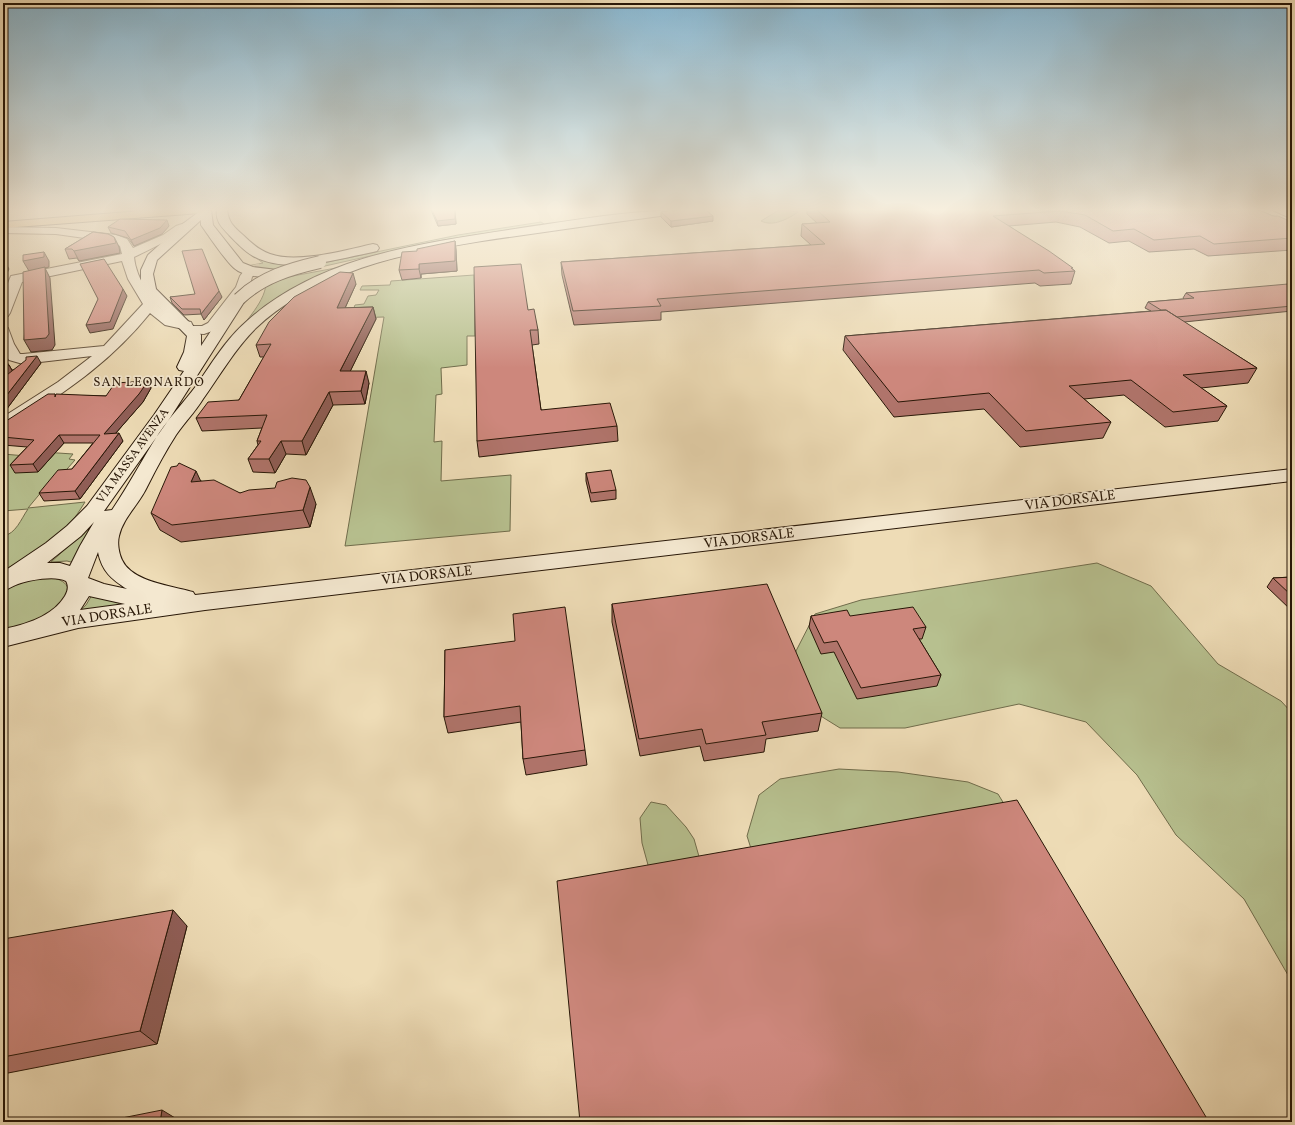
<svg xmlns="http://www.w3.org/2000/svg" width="1295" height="1125" font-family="Vollkorn,serif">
<rect width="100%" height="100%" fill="#eedcb6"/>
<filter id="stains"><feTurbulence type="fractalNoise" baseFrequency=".005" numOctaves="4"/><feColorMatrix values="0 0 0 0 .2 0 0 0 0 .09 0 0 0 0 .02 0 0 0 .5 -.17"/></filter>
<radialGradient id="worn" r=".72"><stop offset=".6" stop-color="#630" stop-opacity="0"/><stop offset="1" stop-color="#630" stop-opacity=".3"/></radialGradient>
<path fill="#b7c08f" stroke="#706c4b" d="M779,210L798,212C788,219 773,227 761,221Z
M541,222L544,224L437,241L316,268L309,266L458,235Z
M252,255L295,262L277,271L247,266L263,263Z
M341,267L337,271L234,336C245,322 267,300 266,281Z
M474,275L475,336H467V365L441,368L442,394L436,395L434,442L442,441L441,481L511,475L510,531L345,546L384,317L350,318L355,305L364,304L368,296L376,295L379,290H360L362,286L390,285L391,281Z
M43,452L73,454L69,459L75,460L60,477L53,478L28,508L85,502C80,510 75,518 69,525C50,544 26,557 3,571V536C16,534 21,519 28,509L3,511V454L38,457Z
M98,513L75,563L67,561L51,562L72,543Z
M1097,563L1151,586L1218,664L1281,701L1292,713V982L1244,899L1176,835L1137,775L1086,722L1019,704L905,728H840L787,695L796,651L815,614L861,600Z
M49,577C89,584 56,612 37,622C27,626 13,627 3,630V591L22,582Z
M92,595L120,602L115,609L77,613L86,605Z
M839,769L898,772L968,782L998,794L1009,812L754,858L747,836L759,795L780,779Z
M651,802L666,805L686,827L694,839L702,867L651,876L642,843L640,818Z"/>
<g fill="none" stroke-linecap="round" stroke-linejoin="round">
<path stroke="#c6b593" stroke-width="12" stroke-dasharray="12 6" stroke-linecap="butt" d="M253,265L256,277"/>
<g stroke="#5a4833" stroke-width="2">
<path id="minor" d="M188,222L192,223L194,225C191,229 187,229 183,231C167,241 151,249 134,257C136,279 154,306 173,318C178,321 185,320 191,322L193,326H202L208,323L236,287L240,276L246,268H256L257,271L252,277L249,288L218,329L204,334L185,333L183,329L165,325L150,313C108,365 64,392 9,429L3,430V417L58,382L92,356L23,364L9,360L3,352V327L8,328L14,344L20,354H23L104,346L143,304L128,279L122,261L22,282L10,313L8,316L3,317V295L11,276L122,254L120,246L113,242L56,234L3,233V227L56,228L116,235L127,239L133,248L163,235L176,226Z"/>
</g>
<g stroke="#281707" stroke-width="2">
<path id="secondary" d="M211,210L213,225L243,263L253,267L277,270L278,273L277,276C265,279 243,276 234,268C224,259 209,236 201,225V220L157,260L153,274L156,289L199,332L201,335V346L234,296L239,295L244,296L246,299L170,418L104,511L112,510C129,485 143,458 159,433C170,417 184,402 196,386C212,363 226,339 247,321C322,254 426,243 521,228C576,220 632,210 687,210L682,213C615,222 549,231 482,241C435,249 390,256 345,274C313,287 281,304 256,328C235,349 220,375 203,399C195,412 185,422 176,435C165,452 156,469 147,487C139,504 123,518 119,536C117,543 119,554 122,560C132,582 172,586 193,592L195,595L1292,469V481L205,610L78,628L3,647V629C25,625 53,616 65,596C68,591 69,586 66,581C55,575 29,580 18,584C12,586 9,589 3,591V572L46,543L67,526L87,506L154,415L184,371L179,370L177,367L184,352L187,336L145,293L141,282V270L148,255L184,223L200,211ZM94,522L80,546L70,566L60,563H47L81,536ZM98,552C102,571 111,579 127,589L104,584L88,578ZM89,596L125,604L80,610Z
M217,210H227C229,223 233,226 243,235C251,243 259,250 270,254C297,264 346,250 373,244L377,245L379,248L377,251L373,252C336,259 289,275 253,256C244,251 237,243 230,236C223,228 215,222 217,210Z
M1255,210H1270L1292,220V227L1256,212Z"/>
</g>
<g stroke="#281707" stroke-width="2">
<path id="motorway" d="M153,210H206L201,213L3,228V222Z"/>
</g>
<use href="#minor" fill="#f4e8d0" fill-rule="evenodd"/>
<use href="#secondary" fill="#f4e8d0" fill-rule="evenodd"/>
<use href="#motorway" fill="#e7be7b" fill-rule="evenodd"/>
<g stroke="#281707" stroke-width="14" stroke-linecap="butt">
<path id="secondary-bridge" d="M239,299C262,277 290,269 320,262"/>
</g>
<use href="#secondary-bridge" stroke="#f4e8d0" stroke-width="12"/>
</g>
<path fill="#b0746b" stroke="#281707" d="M431,210H455L456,224L438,226Z
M807,210H1259L1273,216L1292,222V250L1208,256L1194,249L1149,252L1129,241L1109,243L1080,227L1056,222L1009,226L1075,271L1071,284L1040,286L1035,283L661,312V320L574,325L562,275L561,262L811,245L801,236L802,224L817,223L807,214Z
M661,212L713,221L671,227L661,217Z
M169,226L162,234L134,246L128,238L111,233L108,227Z
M93,232L108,234L114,237L119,247L120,253L79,261L77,258L69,259L65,249Z
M455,241L456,250L457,271L421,274V278L402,280L399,270L417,251Z
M356,284L345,308L373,307L376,319L350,371L369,383L365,404L333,405L306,455L286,454L275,473L253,472L248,459L258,445L257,441L262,428L202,431L196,418L239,400L264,357H260L256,345Z
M1292,286V311L1184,322L1257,368L1248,383L1201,388L1227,406L1218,421L1165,427L1124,395L1084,399L1111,422L1103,438L1020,447L984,409L894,417L843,350L845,336L1151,311L1145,308L1148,302L1184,299L1183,298L1186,293Z
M170,297H222L204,320L202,314L184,315L172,303Z
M528,310L538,330L539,344L532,345L541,410L617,426L618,441L479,457L477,441Z
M41,363L6,410H3V378L4,377L9,365L12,370Z
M148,381L151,388L143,402L115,434L123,441L80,499L44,501L39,493L72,469L93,443H64L38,472L15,473L10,465L27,447L3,445V423L55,394V395L106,396Z
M586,473L616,490V499L591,502L586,481Z
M201,481L240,493L316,504L310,527L181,542L160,530L151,513Z
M1292,577V611L1267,587L1273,578Z
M612,604L822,713L818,731L766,739L764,752L704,761L700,746L640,756L612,622Z
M811,616L926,627L922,639H919L941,675L937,686L857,699L834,652L821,654L809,627Z
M445,650L585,750L587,765L526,775L523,759L521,722L448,733L444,717Z
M187,926L157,1044L3,1074V939Z"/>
<path fill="#905e57" stroke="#281707" d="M455,210L456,224L438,226L437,221Z
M713,216V221L671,227V221Z
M167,220L169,226L162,234L134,246L131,240Z
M114,237L119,247L120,253L79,261L74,251Z
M455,241L456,250L457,271L421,274V278L419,269V264Z
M44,252L49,261V267L45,268L50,278L55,345L52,350L31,352L24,340L29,271L23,261Z
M4,260L9,269L3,281V262Z
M353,273L356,284L340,319L337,308Z
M123,289L127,296L113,329L90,333L86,325Z
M219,291L222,297L204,320L201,314Z
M373,307L376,319L344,384L340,371Z
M37,356L41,363L6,410L3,406V400Z
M3,365H9L15,376L3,377Z
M366,371L369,383L365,404L361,391Z
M148,381L151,388L143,402L108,442L104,434Z
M329,392L333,405L306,455L302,441Z
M119,433L123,441L80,499L75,491Z
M59,435L64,443L38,472L33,464Z
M281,441L286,454L275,473L269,459Z
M196,471L204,488L191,482Z
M310,487L316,504L310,527L303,510Z
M173,910L187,926L157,1044L140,1031Z
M162,1110L180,1121L179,1122H160Z"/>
<path fill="#cd877c" stroke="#281707" d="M432,210H455V219L437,221Z
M672,210H706L713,216L671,221L661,212Z
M817,210H1259L1273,216H1278L1292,222V238L1214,244L1200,236L1154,240L1134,229L1113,231L1085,215L1060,211L993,216L1049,251L1073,268H1071L1075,271L1044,273L1039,270L657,299L661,306L573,311L561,262L825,244L802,224L830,222Z
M120,219L167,220L160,228L131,240L125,231L108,227Z
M93,232L108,234L114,237L116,243L74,251L72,249H65Z
M455,241V261L419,264V269L399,270L402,252L417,251V249Z
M202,249L219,291L201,314L200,309H182L170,297L195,294L182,251Z
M44,252V257L23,261V255Z
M104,259L123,289L110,322L86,325L98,299L80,264Z
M521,264L528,310L534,309L538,330H530L541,410L610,403L617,426L477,441L474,267Z
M45,267L49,334L46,338L24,340L23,272Z
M340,272L353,273L337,308L373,307L340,371H366L361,391L329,392L302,441H281L269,459H248L261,441H257L267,415L196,418L208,402L239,400L271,344L256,345L269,322L294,297Z
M1288,284L1292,286V306L1177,317L1166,310H1161L1148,302L1194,298L1186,293Z
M1166,310L1257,368L1183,375L1227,406L1173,412L1131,380L1069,386L1111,422L1026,431L989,393L898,402L845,336Z
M37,356L3,400V378L26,360V357Z
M3,357L9,365H3Z
M148,381L139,394L104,434L119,433L75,491L39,493L58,470L72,469L100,435H59L33,464L10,465L34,440L3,437V423L48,394H55V397L56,394L106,396L115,383Z
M179,463L196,471L191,482L214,480L240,493L249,490L275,488L277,482L292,478L306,480L310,487L303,510L172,525L151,513L171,467L177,466Z
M611,470L616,490L591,493L586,473Z
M1292,577V596L1273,578Z
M767,584L822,713L762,722L766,735L706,744L702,729L639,739L612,604Z
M565,607L585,750L523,759L520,706L444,717L445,650L515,641L513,614Z
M913,607L926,627L913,629L941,675L861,688L837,641L824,643L811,616L847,610L850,616Z
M1017,800L1209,1122H580L557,881Z
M173,910L140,1031L3,1057V939Z
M162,1110L160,1122H102Z"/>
<linearGradient id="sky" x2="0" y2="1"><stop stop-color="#88b7d1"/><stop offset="0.57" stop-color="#f7efde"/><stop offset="1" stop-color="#f7efde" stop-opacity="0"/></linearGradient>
<rect width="1295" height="368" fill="url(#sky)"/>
<g text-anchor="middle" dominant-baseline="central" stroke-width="3.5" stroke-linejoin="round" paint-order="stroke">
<g font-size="12" fill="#281707" stroke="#f4e8d0">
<text transform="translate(133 456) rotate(-54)">VIA MASSA AVENZA</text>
</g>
<g font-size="13" letter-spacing="1" fill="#281707" stroke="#f4e8d0">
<text x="149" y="383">SAN LEONARDO</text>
</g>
<g font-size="14" fill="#281707" stroke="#f4e8d0">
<text transform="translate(1070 501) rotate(-7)">VIA DORSALE</text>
<text transform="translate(749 539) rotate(-7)">VIA DORSALE</text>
<text transform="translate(427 576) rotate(-6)">VIA DORSALE</text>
<text transform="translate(107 616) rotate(-9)">VIA DORSALE</text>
</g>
</g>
<rect width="1295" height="1125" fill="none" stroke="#eedcb6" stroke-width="16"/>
<rect x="4" y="4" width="1287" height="1117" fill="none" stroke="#281707" stroke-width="2"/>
<rect x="8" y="8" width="1279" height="1109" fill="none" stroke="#281707"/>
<rect width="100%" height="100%" filter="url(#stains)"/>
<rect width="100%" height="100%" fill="url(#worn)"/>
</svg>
